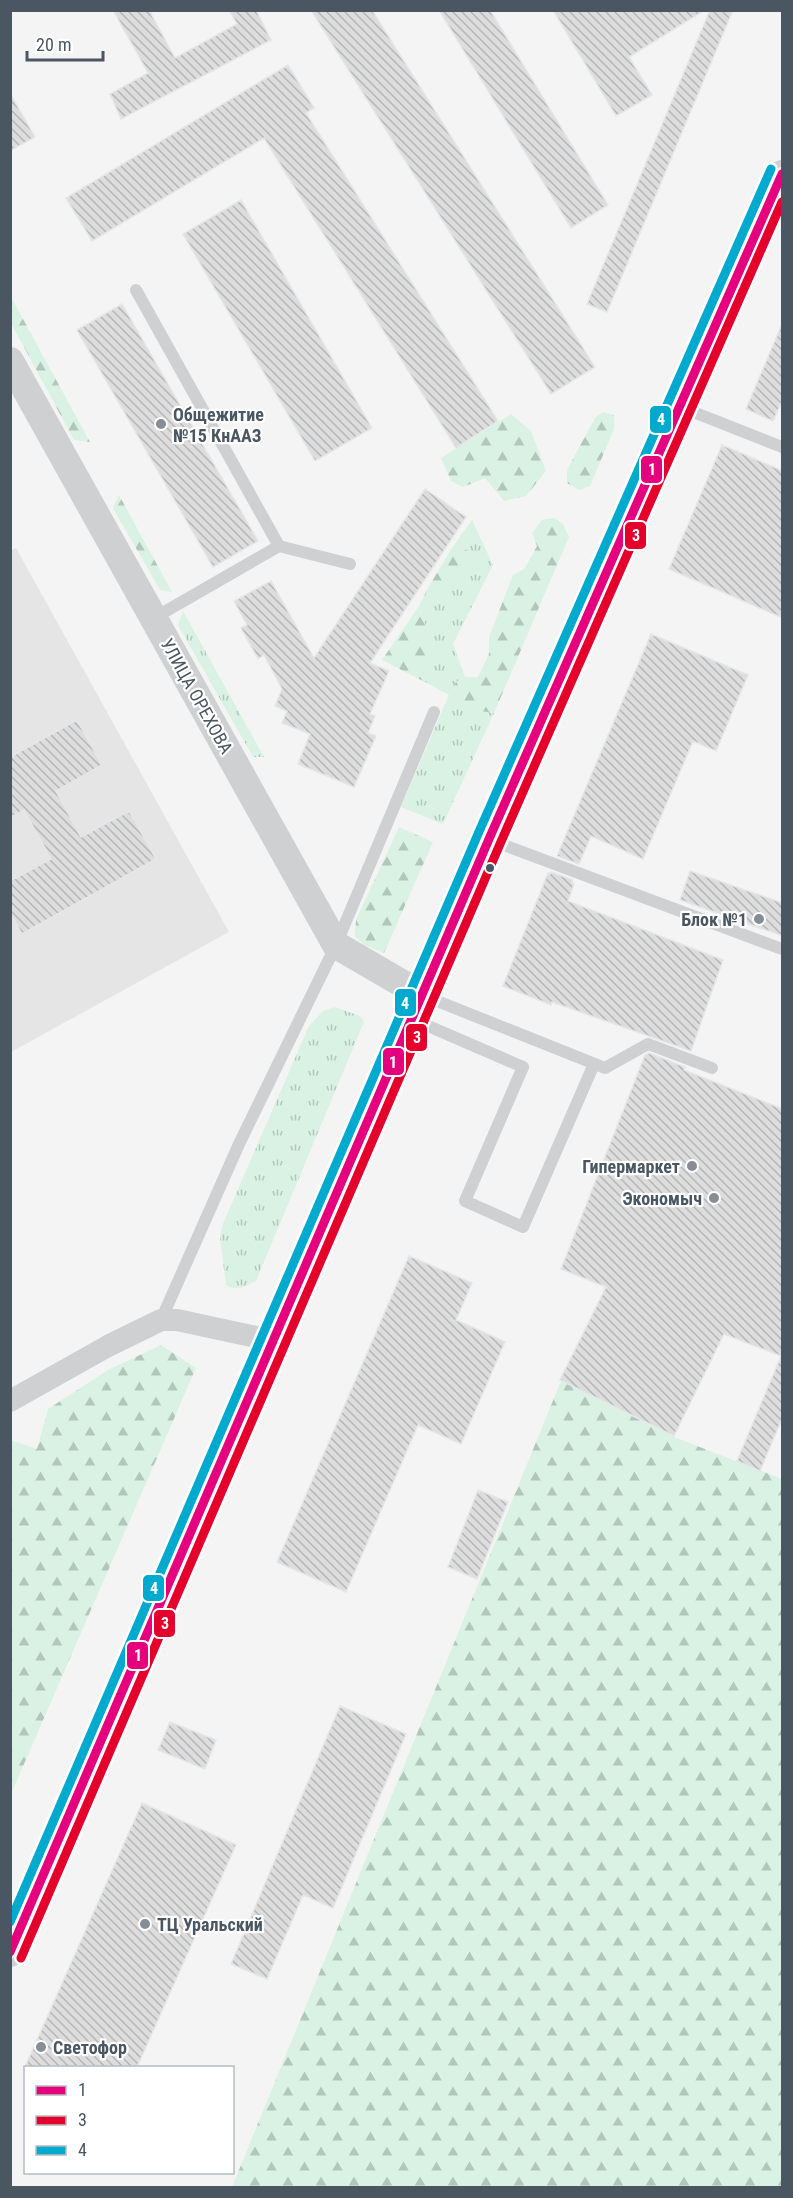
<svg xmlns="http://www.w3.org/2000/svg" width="793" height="2198" font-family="'Roboto Condensed',sans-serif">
<defs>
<pattern id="grass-tufts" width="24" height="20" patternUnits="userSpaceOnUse" patternTransform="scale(1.5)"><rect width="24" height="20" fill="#d9f2e3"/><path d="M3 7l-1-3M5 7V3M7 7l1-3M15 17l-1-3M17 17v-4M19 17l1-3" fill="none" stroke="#b2c7bb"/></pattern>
<pattern id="forest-firs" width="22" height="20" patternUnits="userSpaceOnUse" patternTransform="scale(1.5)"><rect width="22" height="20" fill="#d9f2e3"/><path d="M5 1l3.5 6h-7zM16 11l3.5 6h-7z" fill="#b2c7bb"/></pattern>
<pattern id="building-back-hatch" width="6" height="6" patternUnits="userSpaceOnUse" patternTransform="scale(1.5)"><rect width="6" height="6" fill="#ddddde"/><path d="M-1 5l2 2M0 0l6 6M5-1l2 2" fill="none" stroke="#b5b6b7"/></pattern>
</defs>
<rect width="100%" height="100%" fill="#f4f4f4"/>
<path fill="#e6e5e6" d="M16,548L229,932L11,1052L10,551Z"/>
<path fill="url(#grass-tufts)" d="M472,520L493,565L453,644L465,677L455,683L472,710L494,713L443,824L401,807L449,695L425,682L434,651L419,606L428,588L445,595L468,550L452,548Z
M183,611L264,757H253L178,625Z
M335,1007L360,1016L364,1022L256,1281C245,1286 237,1292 226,1285L220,1238L222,1226L309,1026L323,1011Z"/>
<path fill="url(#forest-firs)" d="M10,297H11L90,442L74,440L11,323Z
M603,412L614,415V429L590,486L579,490L567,483V470L595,418Z
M511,414L531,431L546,471L526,496L504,501L485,478L463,487L451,481L441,458Z
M119,495L172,592L160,590L113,508Z
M554,518L563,524L569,537L494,713L472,710L458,702L455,683L465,677H478L489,654V637L513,575L525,568L537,546L532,533L542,520Z
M452,548L468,550L467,572L445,595L428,588Z
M419,606L434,651L425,682L382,660Z
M399,827L433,842L384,953L363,944L355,936L356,920Z
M161,1345L196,1368L11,1794V1440L37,1449L48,1409L108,1370Z
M561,1381L674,1437L782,1479V2187H232Z"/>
<path fill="url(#building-back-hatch)" stroke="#e5e6e7" stroke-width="1.5" d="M113,10H149L175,58L237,24L229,10H256L271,40L121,119L110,94L148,73Z
M311,10H372L595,367L551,394Z
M439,10H490L608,205L571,228Z
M553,10H705L629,57L652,95L616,116Z
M710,10H733L607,312L587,304Z
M288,65L314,108L306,113L498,421L456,448L264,138L92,241L66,198Z
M10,93L35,137L10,151Z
M241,200L372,428L315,461L183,234Z
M122,304L258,541L213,567L77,330Z
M782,324L783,399L773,421L746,409Z
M722,445L783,471V618L669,569Z
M425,489L466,517L370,663L389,671L370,714L375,716L368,733L376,736L354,787L298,764L310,734L282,723L287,711L275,706L282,689L264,655L258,659L241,628L247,625L234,601L271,581L314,658Z
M651,634L748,675L716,751L693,741L643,859L591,836L579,864L557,856Z
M77,720L102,765L56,791L81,837L129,811L156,859L22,934L10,913V881L51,859L24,810L10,818V757Z
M690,871L783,903V936L680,900Z
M551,872L573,880L572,883L574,884L568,901L723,960L691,1051L552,1002L551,1005L503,986L548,873L550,874Z
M649,1053L685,1067L684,1070L783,1109V1416L760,1471L737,1461L781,1356L724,1334L674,1436L560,1380L606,1287L561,1269L645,1055Z
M409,1256L472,1283L456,1320L505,1342L461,1444L418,1425L346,1592L277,1562Z
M478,1490L508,1502L477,1579L448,1567Z
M340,1706L406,1734L333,1908L303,1895L267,1979L231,1964Z
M170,1722L216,1740L205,1769L158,1750Z
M142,1803L236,1845L137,2067H25Z"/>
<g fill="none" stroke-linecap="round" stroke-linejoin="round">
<path stroke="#ced0d2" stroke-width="12" d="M136,290L279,546L350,564
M678,406L782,447
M154,618L279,546
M490,840L782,949
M422,995L605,1068L648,1044L712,1068
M412,1019L523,1067L465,1201L523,1227L594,1064
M161,1320L239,1144L336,945L434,712"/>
<path stroke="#ced0d2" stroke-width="22" d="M10,1401L108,1346L161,1320H177L275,1341"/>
<path stroke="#ced0d2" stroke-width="28" d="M10,361L336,945L422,995
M10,1953C267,1359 517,763 782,174"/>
<g stroke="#fff" stroke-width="14">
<path id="bus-1" d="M10,1952L489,839L782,174"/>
</g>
<g stroke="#fff" stroke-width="14">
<path id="bus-2" d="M21,1958L500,844L782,202"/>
</g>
<g stroke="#fff" stroke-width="14">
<path id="bus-3" d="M10,1922L478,834L771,169"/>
</g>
<use href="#bus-1" stroke="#e5007d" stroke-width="9"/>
<use href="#bus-2" stroke="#e4002b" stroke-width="9"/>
<use href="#bus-3" stroke="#00a9ce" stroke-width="9"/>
</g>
<g fill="#868d94" stroke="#fff" stroke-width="2">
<circle cx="161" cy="424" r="6"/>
<circle cx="759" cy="919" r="6"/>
<circle cx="692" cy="1166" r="6"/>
<circle cx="714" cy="1198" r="6"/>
<circle cx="145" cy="1924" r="6"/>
<circle cx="41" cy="2047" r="6"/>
</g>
<circle fill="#4a5661" stroke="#fff" stroke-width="2" cx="490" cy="868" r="5"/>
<g text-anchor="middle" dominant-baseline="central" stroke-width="4.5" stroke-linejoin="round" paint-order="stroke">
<g font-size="18" font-weight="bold" fill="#4a5661" stroke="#fff" text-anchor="start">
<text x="173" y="414">Общежитие<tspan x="173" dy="21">№15 КнААЗ</tspan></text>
<text x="747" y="919" text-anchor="end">Блок №1</text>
<text x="680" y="1166" text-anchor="end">Гипермаркет</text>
<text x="702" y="1198" text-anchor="end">Экономыч</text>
<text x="157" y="1924">ТЦ Уральский</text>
<text x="53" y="2047">Светофор</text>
</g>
<g font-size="18" fill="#4a5661" stroke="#fff">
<text transform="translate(197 696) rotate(61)">УЛИЦА ОРЕХОВА</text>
</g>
</g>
<g stroke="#fff" stroke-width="2">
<rect x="649" y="405" width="23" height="29" rx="6" fill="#00a9ce"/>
<rect x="640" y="455" width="23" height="29" rx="6" fill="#e5007d"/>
<rect x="624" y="521" width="23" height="29" rx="6" fill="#e4002b"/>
<rect x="394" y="988" width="23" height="29" rx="6" fill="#00a9ce"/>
<rect x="405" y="1023" width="23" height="29" rx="6" fill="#e4002b"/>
<rect x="382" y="1047" width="23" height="29" rx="6" fill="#e5007d"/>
<rect x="142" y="1574" width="23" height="28" rx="6" fill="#00a9ce"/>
<rect x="153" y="1609" width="23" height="29" rx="6" fill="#e4002b"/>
<rect x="126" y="1641" width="23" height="29" rx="6" fill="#e5007d"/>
</g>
<g font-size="16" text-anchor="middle" font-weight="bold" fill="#fff">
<text x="661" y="425">4</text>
<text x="652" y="475">1</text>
<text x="636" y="541">3</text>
<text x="405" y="1009">4</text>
<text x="417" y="1043">3</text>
<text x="393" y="1068">1</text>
<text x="154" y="1594">4</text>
<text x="165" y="1629">3</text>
<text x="138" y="1661">1</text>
</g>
<rect width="793" height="2198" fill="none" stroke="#4a5661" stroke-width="24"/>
<rect x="24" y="2066" width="210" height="108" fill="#ffffff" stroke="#b7bbc0" stroke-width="1.5"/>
<rect x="36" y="2086" width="30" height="9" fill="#e5007d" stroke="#b7bbc0" stroke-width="1.5"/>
<text x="78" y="2096" font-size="18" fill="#4a5661">1</text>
<rect x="36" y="2116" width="30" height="9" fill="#e4002b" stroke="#b7bbc0" stroke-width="1.5"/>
<text x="78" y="2126" font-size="18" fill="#4a5661">3</text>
<rect x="36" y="2146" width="30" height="9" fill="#00a9ce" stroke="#b7bbc0" stroke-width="1.5"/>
<text x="78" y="2156" font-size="18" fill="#4a5661">4</text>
<path d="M27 51v9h76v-9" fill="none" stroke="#4a5661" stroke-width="3"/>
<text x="36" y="51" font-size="18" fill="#4a5661" stroke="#ffffff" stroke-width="4.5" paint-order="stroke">20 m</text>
</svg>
